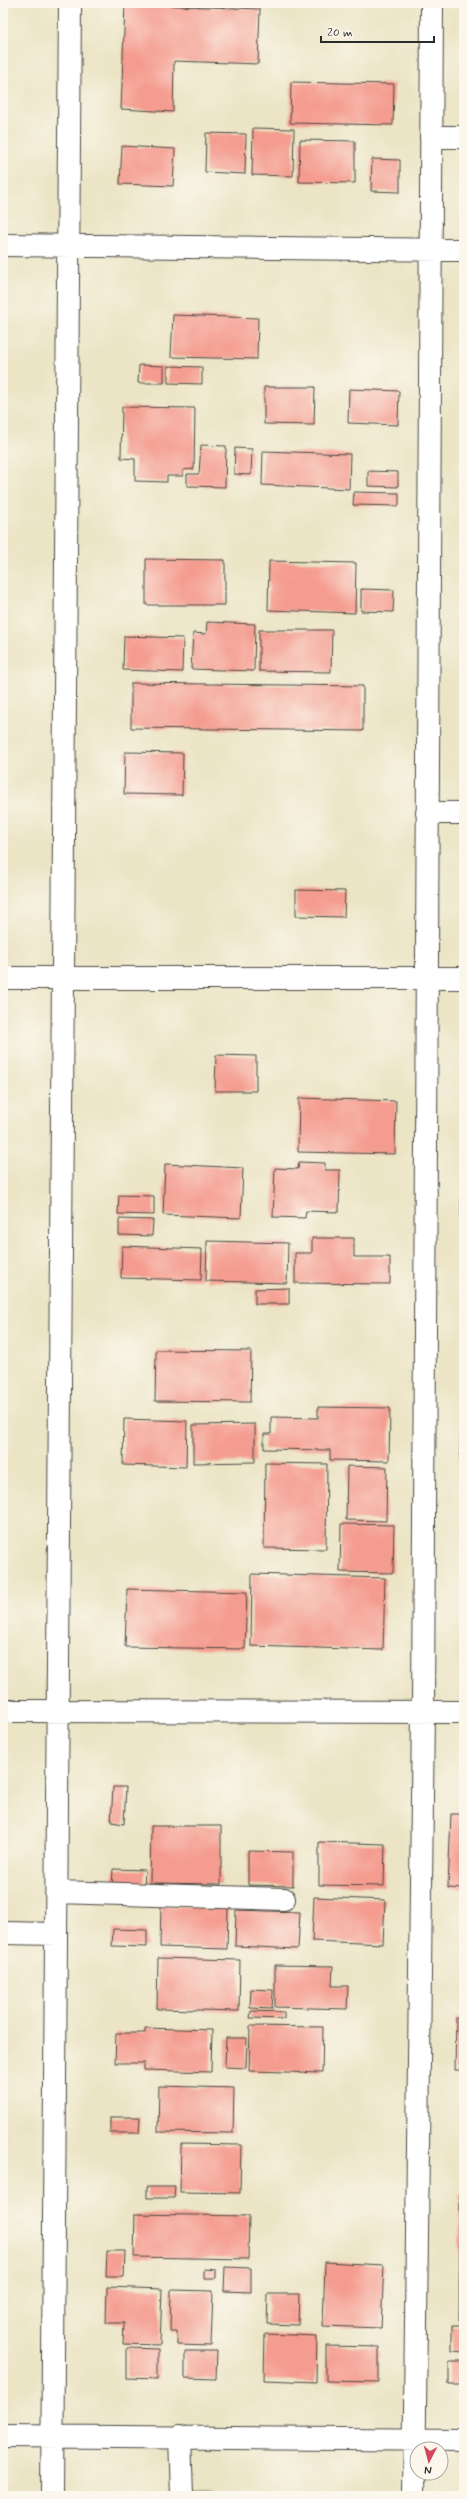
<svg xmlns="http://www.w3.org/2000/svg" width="467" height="2499" font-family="Mynerve,sans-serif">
<rect width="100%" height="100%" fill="#fbf7ec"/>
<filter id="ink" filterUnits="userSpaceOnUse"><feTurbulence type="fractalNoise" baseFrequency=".025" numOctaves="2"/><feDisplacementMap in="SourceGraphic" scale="8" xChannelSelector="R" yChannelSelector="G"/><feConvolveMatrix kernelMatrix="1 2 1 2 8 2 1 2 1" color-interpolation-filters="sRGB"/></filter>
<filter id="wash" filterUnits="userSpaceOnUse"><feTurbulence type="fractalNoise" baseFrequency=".012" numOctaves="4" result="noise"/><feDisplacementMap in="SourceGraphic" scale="16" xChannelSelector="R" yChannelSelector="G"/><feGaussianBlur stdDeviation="0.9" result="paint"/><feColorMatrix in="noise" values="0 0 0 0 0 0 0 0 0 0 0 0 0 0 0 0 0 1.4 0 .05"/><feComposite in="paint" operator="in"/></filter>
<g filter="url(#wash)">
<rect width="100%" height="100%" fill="#ebe4c5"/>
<path fill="#aec368" stroke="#6c774a" d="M212,2494L214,2496H107V2495Z"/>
<g id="blocks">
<path fill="#f49c8f" d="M125,4L260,9L258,64L174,61L173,112L121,109Z
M291,82L394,84L393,125L290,123Z
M253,128L294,129L293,176L252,175Z
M206,133L246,134L245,174L205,172Z
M300,140L355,141V183L299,182Z
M122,146L175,149L173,186L120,184Z
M372,159L400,160V192L371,191Z
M173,315L258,318L257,359L171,357Z
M139,365L164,366V383H138Z
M168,366L202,367V384L168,383Z
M264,387H315L314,425L264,424Z
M349,389L399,391L398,425L348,423Z
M122,407L195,408L194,469L183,470V476H167V482L135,481V459L121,458Z
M201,445L226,446L225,487L187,486V474H199Z
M235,448L252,449L251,475L234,474Z
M263,451L350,454L349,489L262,485Z
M368,471L398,472V487L368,486Z
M354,492L399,493V506L353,505Z
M146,559L225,560V605H146Z
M269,561L356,563L355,613L268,610Z
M361,589L394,590L393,612L361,611Z
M207,622L255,624L254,671L191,669L193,633L206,634Z
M259,630H332L331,672L259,671Z
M124,636L183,638L182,672L123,670Z
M131,683L363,686V731L131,728Z
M125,752L183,753L182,795L124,794Z
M296,890L345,891L344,917L296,916Z
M216,1055L256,1056V1091H215Z
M299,1098L396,1101L395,1154L298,1152Z
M299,1162L325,1163V1170H340L339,1212L306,1211L305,1218L273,1217L275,1168L298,1169Z
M165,1164L243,1168L241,1218L163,1215Z
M119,1195L154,1196V1215L118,1214Z
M461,1198H464V1216H461Z
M119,1219L153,1220L152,1236L119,1235Z
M312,1238H354V1257H390V1284L295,1283V1253H312Z
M207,1241L288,1243L287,1283L206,1281Z
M122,1246L202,1249L201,1280L121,1278Z
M289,1288V1304H255V1289Z
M156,1350L251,1351L250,1402L155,1401Z
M461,1393H464V1463H460Z
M318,1407L390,1408L389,1461L330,1460V1450L264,1449V1434H271V1417L318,1418Z
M124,1419L187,1421L186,1467L123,1465Z
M255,1424V1462L193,1463V1425Z
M265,1463L327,1464L326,1549L264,1548Z
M347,1466L387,1467L386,1521L346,1520Z
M341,1524L394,1525L393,1573L340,1572Z
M252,1574L385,1578L383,1650L251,1646Z
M127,1589L247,1592L245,1649L125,1647Z
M113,1787H126L124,1824L111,1822Z
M451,1814H464V1889L448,1888Z
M151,1826H221V1884L150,1883Z
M319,1842L385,1844L384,1886L319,1885Z
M248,1851L293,1852V1886L248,1885Z
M113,1869L145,1870L144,1888L112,1887Z
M314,1897L385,1900L383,1944L312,1941Z
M161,1906L228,1908L227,1949L160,1947Z
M236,1910L300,1912L298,1949L235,1946Z
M113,1929L147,1930V1947L112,1946Z
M158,1958L240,1960L239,2011L157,2009Z
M275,1965L333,1966L332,1986H348L347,2009L275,2007Z
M251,1989L273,1990L272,2009L250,2008Z
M251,2011L284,2012V2019L250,2018Z
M456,2018L464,2019V2070H455Z
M250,2026L323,2027L322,2073L249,2071Z
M145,2028L212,2030L211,2072L144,2070V2063H115L116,2033H145Z
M226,2038H247L246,2068L225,2067Z
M159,2086L234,2088L233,2133L158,2132Z
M110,2117H140L139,2133H110Z
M181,2144L241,2145L240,2193L180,2192Z
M147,2187H175L174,2198H147Z
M460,2194H464V2320H459Z
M135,2214L249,2216L248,2259L134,2257Z
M107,2251H125L124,2276H106Z
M325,2262L384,2265L381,2328L323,2326Z
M225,2267L251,2268V2292L224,2291Z
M204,2269L216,2270V2278H204Z
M107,2287L162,2289L160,2345L123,2344L124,2323H106Z
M171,2290L213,2291L211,2346L177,2345V2331H170Z
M268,2294H299L298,2325L267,2324Z
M452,2326H464V2352L452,2351Z
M265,2334L317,2336L316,2382L264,2380Z
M326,2346L379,2347V2382L326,2381Z
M127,2348L158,2349V2379L127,2378Z
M185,2351H217L216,2379L185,2378Z
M449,2361H464V2385H449Z"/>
</g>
</g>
<g filter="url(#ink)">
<use href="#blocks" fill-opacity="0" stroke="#484742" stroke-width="1"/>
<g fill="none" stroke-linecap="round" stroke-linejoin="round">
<g stroke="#484742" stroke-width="24">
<path id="minor" d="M431,137H464
M3,245L464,250
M427,813H464
M3,978H464
M3,1711L464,1712
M57,1892L284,1899
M3,1933L56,1934
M3,2436L464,2440
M180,2436L182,2496
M52,2496L70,3
M414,2496L423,1712L432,3"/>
</g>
<use href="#minor" stroke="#fff" stroke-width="22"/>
</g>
</g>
<rect width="467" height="2499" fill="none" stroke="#fbf7ec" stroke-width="16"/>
<g transform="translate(429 2461) rotate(186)"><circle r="19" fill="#fbf7ec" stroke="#a8a59f"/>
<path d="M0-3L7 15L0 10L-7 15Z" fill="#d1495b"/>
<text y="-6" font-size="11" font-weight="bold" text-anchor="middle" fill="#2b2b2b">N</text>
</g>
<path d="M321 36v6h113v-6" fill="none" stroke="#2b2b2b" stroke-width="2"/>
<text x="327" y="36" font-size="12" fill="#2b2b2b" stroke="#fbf7ec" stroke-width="3" paint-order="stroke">20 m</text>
</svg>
